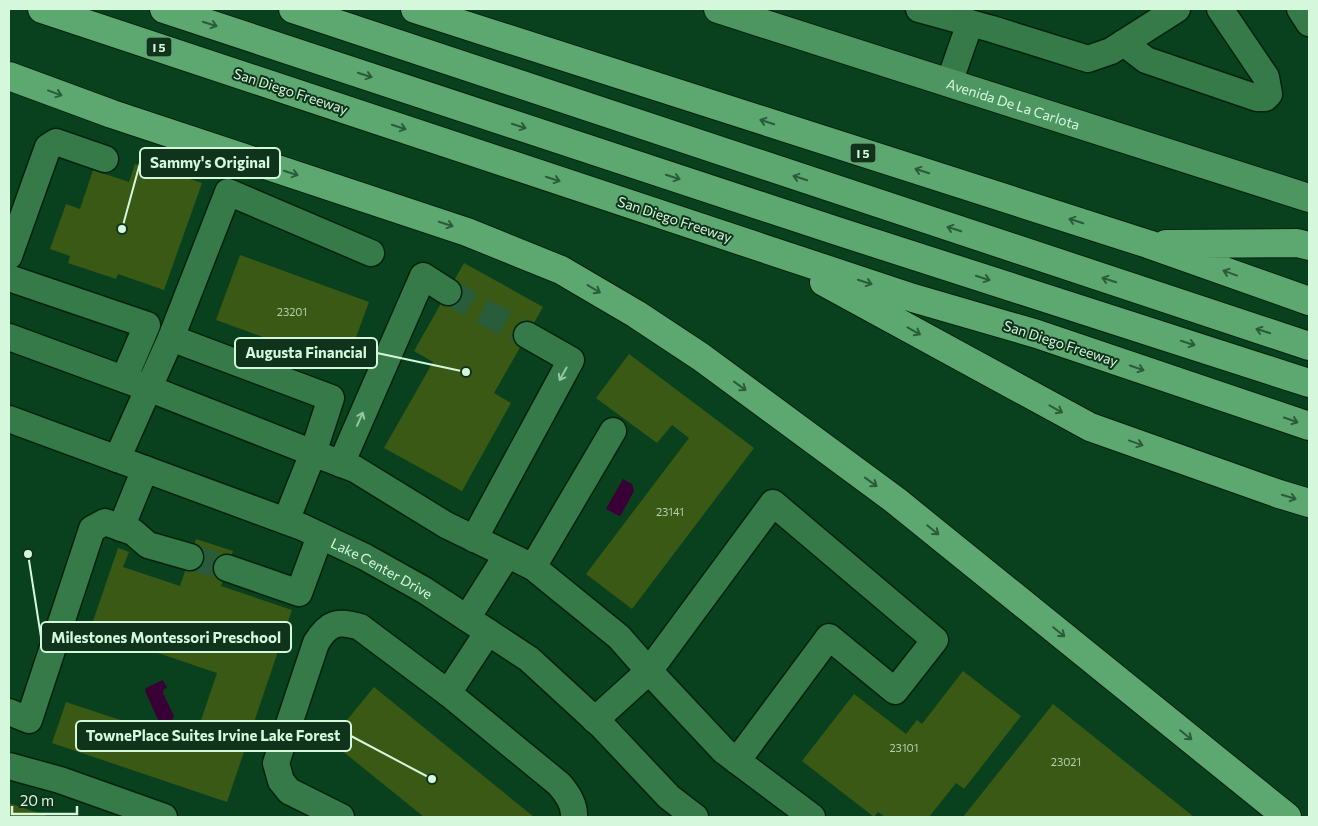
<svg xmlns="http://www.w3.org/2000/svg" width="1318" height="826" font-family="Commissioner,sans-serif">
<rect width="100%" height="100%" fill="#09411e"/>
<path fill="#390036" d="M623,479L632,484L634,491L621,515L619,516L606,509Z
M163,680L167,688L164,689L163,693L174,716L173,719L163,724L159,722L145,691L146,688Z"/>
<path fill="#3a5915" d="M135,164L152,170L153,167L202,183L164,290L118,274L116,279L68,263L70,256L50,249L66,204L80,209L93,170L129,182Z
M240,255L369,302L345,367L216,320Z
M464,263L543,307L494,393L511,403L462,491L384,448L433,362L414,351Z
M629,354L754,448L632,609L586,574L689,438L672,425L657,443L596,398Z
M196,539L233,551L221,586L292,610L227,802L52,743L66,702L193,744L217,673L90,630L118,548L129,552L123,567L180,586Z
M963,671L1021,716L964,789L956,783L929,817H885L878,812L874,817L802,761L854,694L906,734L917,720L922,724Z
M374,687L534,817H424L330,741Z
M1053,704L1194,817H963Z
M9,803L50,817H9Z"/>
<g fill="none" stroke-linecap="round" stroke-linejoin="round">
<path stroke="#285c3a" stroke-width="26" stroke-dasharray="26 13" stroke-linecap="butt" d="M448,292L527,335
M190,557L227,568"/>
<g stroke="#00240d" stroke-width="29">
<g id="minor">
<path d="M919,9L992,29L1088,59L1111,51L1177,9"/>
<path d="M1300,9L1309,23"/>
<path d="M1124,43L1146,60L1257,98H1265L1269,94L1266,77L1220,9"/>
<path d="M949,83L970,23"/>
<path d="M9,256L48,147L56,142L105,159"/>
<path d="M9,278L147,325L124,379"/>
<path d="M9,337L148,388L313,453L331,398L171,338L117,459"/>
<path d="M171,338L228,192L371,253"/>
<path id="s1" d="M9,419L302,527L365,557L424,590L529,659L603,727L669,797L695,817"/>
<path d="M341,464L423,276L448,292"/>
<path d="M286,521L313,453L355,469L446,525L533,567L613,431"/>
<path d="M121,528L145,469"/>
<path d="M474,539L571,360L527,335"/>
<path d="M533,567L619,637L649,671L595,720"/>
<path d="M227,568L299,593L320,536"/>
<path d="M467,618L507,555"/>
<path d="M448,693L488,632"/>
<path d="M9,712L29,720L92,529L105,522L133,532L148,545L190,557"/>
<path d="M737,761L829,637L895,691L935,640L773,503L649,671L724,751L812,817"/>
<path d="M9,766L60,780L164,817"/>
<path d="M341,817L289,791L281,781L276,763L316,643C328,623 337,620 360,627L448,693L559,784C567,793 575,804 574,817"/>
</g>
</g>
<g stroke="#00240d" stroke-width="30">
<g id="major">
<path id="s2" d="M718,9L1309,198"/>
</g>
</g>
<g stroke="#00240d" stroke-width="30">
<path id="highway" d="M42,9L913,298L1037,334L1309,426
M164,9L837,231L1309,383
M293,9L1309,346
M415,9L1148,244L1309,301
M9,76L112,114L467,232L561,270L636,314L701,357L895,500L1287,817
M1166,244L1297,243L1309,246
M824,282L1090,427L1279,494L1309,503"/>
</g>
<use href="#minor" stroke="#367a4a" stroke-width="26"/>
<use href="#major" stroke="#4d9561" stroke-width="28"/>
<use href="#highway" stroke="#5da771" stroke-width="28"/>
</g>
<defs><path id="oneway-shaft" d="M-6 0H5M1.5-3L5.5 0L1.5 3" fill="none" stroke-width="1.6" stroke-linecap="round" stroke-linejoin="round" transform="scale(1.25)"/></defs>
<g stroke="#2a5c39">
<use href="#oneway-shaft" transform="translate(210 24) rotate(18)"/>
<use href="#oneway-shaft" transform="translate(365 75) rotate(18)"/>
<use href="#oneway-shaft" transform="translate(55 93) rotate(20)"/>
<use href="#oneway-shaft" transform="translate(767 122) rotate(-162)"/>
<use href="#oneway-shaft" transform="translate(519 126) rotate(18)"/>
<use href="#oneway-shaft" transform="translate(399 127) rotate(18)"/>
<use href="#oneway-shaft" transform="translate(922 171) rotate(-162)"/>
<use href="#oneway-shaft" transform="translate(291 173) rotate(18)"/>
<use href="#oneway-shaft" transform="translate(673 177) rotate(18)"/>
<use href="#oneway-shaft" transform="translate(800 178) rotate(-162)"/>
<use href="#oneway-shaft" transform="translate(553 179) rotate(18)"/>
<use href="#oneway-shaft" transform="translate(1076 221) rotate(-162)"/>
<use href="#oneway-shaft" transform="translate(446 224) rotate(18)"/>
<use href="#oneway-shaft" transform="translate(954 229) rotate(-162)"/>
<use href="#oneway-shaft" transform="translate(1230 273) rotate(-160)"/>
<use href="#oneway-shaft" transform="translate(983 278) rotate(18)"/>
<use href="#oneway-shaft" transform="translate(1109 280) rotate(-162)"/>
<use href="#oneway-shaft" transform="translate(865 282) rotate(18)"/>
<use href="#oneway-shaft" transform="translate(594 289) rotate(31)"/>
<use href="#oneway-shaft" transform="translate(914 331) rotate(29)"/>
<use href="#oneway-shaft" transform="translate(1263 331) rotate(-162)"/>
<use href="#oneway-shaft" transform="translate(1188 343) rotate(18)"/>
<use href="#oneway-shaft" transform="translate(1137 368) rotate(19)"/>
<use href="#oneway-shaft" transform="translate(740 386) rotate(36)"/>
<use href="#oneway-shaft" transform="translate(1056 409) rotate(29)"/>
<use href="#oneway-shaft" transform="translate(1291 420) rotate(19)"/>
<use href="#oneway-shaft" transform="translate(1136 443) rotate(20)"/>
<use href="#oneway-shaft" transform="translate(871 482) rotate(36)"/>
<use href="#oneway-shaft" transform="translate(1289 497) rotate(17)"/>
<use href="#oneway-shaft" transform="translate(933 530) rotate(39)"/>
<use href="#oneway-shaft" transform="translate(1059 632) rotate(39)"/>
<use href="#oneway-shaft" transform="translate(1186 735) rotate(39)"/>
</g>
<g stroke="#95c6a2">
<use href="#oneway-shaft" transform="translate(563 374) rotate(119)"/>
<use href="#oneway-shaft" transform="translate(360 419) rotate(-66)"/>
</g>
<g text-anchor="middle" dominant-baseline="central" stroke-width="4" stroke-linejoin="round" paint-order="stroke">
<g font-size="11" fill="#aed0aa">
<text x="292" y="311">23201</text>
<text x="670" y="511">23141</text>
<text x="904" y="747">23101</text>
<text x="1066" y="761">23021</text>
</g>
<g fill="#0f341b" stroke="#9abda2" stroke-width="1">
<rect x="146.5" y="37.5" width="25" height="19" rx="4"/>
<rect x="850.5" y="143.5" width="25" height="19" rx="4"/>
</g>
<g font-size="12" font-weight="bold" fill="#d5f8dc">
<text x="159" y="47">I 5</text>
<text x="863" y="153">I 5</text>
</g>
<g font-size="14" fill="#d5f8dc" stroke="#0f341b">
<text transform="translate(291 91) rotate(18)">San Diego Freeway</text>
<text stroke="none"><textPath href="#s2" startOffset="310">Avenida De La Carlota</textPath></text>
<text transform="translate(675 219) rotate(18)">San Diego Freeway</text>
<text transform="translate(1061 343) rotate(18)">San Diego Freeway</text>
<text stroke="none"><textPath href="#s1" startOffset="402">Lake Center Drive</textPath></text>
</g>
</g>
<path fill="none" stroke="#d5f8dc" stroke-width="2" d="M122 229L140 163M466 372L377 353M28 554L41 637M432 779L351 736"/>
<g fill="#d5f8dc" stroke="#0f341b" stroke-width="2">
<circle cx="122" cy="229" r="5"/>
<circle cx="466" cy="372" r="5"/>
<circle cx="28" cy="554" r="5"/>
<circle cx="432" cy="779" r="5"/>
</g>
<g fill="#0f341b" stroke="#d5f8dc" stroke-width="2">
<rect x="140" y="148" width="140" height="30" rx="5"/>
<rect x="235" y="338" width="142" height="30" rx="5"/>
<rect x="41" y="622" width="250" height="30" rx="5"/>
<rect x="76" y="721" width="275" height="30" rx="5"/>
</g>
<g font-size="15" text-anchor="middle" font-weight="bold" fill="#d5f8dc">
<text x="210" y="168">Sammy's Original</text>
<text x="306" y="358">Augusta Financial</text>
<text x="166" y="643">Milestones Montessori Preschool</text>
<text x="213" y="741">TownePlace Suites Irvine Lake Forest</text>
</g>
<rect width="1318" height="826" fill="none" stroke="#d5f8dc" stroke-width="20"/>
<path d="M12 806v8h65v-8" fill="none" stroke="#d5f8dc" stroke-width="2.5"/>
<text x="20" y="806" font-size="15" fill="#d5f8dc" stroke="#0f341b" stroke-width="4" paint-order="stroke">20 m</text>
</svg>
